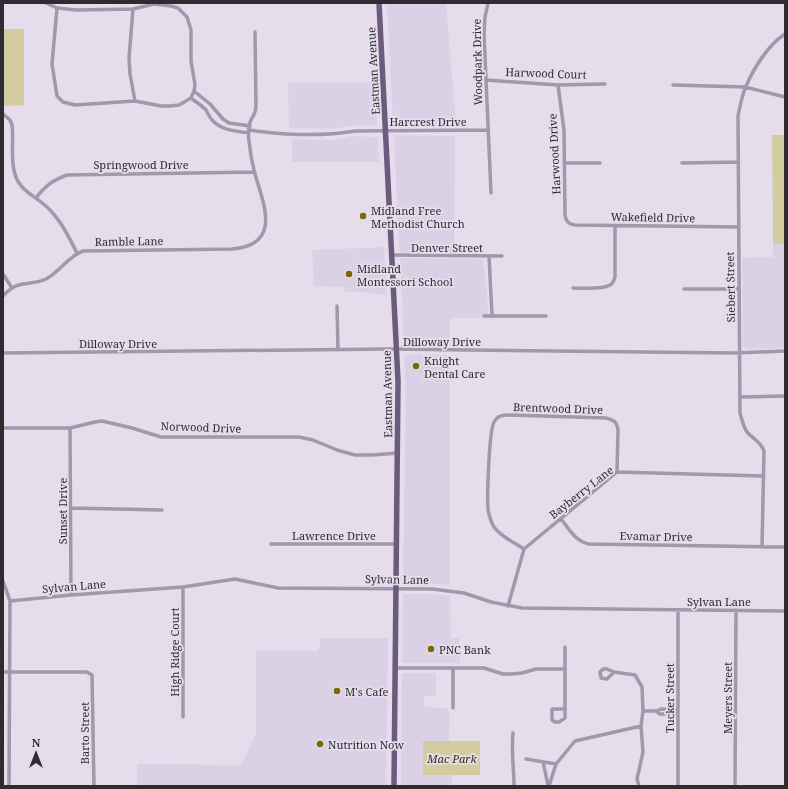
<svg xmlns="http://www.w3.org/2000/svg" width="788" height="789" font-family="'Noto Serif',serif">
<rect width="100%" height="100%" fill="#e5ddec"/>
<path fill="#dbd1e6" d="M387,3H446L456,125L393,124Z
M376,82L377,125H355L335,129L289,128L288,83Z
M394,135L455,136L454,253H407L400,252L399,250Z
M351,136L378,137L379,162H292V139L336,140Z
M773,244H785V348L745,349L743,347L742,258L773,257Z
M384,247L387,295L362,292H346L343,287L314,286L312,250Z
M400,258L483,259L487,294L488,314L482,315V318H450V345H405L404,343Z
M408,354L450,355V585L403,582L406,383L404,356Z
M403,594H433L450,596L451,638H459L460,663H402Z
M321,638H388L386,786H137V764L241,765L256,733V651H318Z
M402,673H436V696H424V707L446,708L450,713L449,741H424L423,774L452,775V786H401Z"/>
<path fill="#d3cca0" d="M3,29H24V105L3,106Z
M772,135H785V244H773Z
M423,741H480V775H423Z"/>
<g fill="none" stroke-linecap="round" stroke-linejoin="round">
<path stroke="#a297ab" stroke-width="3.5" d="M46,3L57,8L76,10L133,9L154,4L171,6L178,8L187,17L191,30V61L195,85L194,91L191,98L179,105L170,106H161L135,101L75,105L63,102L57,96L52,64L57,8
M488,3L485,17L484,34L491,193
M133,9L129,58L130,74L135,101
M486,80L558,85L605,84
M558,85L564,130L565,215C566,222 569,224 575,225L739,227
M673,85L745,87L785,97
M194,91L210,104L223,119L229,123L250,126
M191,98C196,102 201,105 206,110C208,114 210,118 213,121C223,131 236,131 249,133
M3,114L10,120L12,125C14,141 10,159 15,174C19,191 38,197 49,209C61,221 69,237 77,253
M249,130C284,135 320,137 355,131L488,130
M565,163H600
M682,163L738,162
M36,198C45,186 53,180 67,175L255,172
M392,255L502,256
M489,256L492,316
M3,274L12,288
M573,288C583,288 602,290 610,285C613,284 614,280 615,277V226
M684,289H739
M3,296C20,278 28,287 46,279C60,272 67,257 83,251L232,249C282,245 264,205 255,174C252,163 250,152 249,141C248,134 248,126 251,120C254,115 256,112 256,106L255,32
M337,306L338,350
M484,316H546
M3,353L388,349L735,353L785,351
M740,397L785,396
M3,428H70L95,422L102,421L132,428L161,437H299L313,440L337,450L355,455H372L398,453
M70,428L71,595
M71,508L162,510
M561,519C570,530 575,541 589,544L785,547
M271,544H396
M762,547L764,451C761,442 753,439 747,432C743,426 742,420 740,413L738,116C740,106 742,95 746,86C754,68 768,45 785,34
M524,549C514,542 501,537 494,527C491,522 489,515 488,509C487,497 489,431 494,422C497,416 502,415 509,415L606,418C614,420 617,422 618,430L617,472
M3,581L10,601L9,786
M183,587V717
M10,601L71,595L183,587L235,579L278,588L432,589L464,593L491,602L522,608L785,611
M508,606L524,549L617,472L763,476
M395,668H484L503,674H511L522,673L536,669H565V718L559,722H555L552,720V709H565
M565,669V647
M3,672H87L92,675L94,786
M614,672L607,679L601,678L600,672L603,669H607L614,672L635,675L642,687L643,711L641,726L643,752L637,779L639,786
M453,708V668
M643,711H656L660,714H678
M656,711L661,709L678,710
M513,733C511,751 514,768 514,786
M526,759L556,764
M543,762L548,785
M549,786L556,764L575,741L641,726
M678,786V610
M735,786L736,610"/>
<path stroke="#6d5b7d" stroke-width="5.5" d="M379,3L398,381L394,786"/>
</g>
<g fill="#786900" stroke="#e5ddec" stroke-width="1.5">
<circle cx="363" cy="216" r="4"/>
<circle cx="349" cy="274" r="4"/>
<circle cx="416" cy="366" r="4"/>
<circle cx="431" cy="649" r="4"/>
<circle cx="337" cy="691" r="4"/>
<circle cx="320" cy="744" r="4"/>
</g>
<g text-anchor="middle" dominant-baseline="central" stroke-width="3.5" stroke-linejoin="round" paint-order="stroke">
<g font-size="11" fill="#2f2c31" stroke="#e5ddec">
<text transform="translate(477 62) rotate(-91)">Woodpark Drive</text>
<text transform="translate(373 71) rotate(-93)">Eastman Avenue</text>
<text transform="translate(546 73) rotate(2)">Harwood Court</text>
<text x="428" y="121">Harcrest Drive</text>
<text transform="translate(554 154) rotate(-93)">Harwood Drive</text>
<text x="141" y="164">Springwood Drive</text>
<text transform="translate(653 217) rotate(1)">Wakefield Drive</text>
<text transform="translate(129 241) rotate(-1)">Ramble Lane</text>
<text x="447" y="247">Denver Street</text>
<text transform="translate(730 287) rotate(-91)">Siebert Street</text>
<text x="442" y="341">Dilloway Drive</text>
<text x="118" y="343">Dilloway Drive</text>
<text transform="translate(387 394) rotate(-91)">Eastman Avenue</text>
<text transform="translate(558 408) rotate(2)">Brentwood Drive</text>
<text transform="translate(201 427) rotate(2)">Norwood Drive</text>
<text transform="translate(581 492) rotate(-38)">Bayberry Lane</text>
<text transform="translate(62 511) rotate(-90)">Sunset Drive</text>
<text x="334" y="535">Lawrence Drive</text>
<text transform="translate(656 536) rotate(1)">Evamar Drive</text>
<text transform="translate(397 579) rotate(1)">Sylvan Lane</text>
<text transform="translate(74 586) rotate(-5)">Sylvan Lane</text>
<text x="719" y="601">Sylvan Lane</text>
<text transform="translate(174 652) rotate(-90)">High Ridge Court</text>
<text transform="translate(669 698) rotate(-90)">Tucker Street</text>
<text transform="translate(727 698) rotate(-90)">Meyers Street</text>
<text transform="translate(84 733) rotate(-90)">Barto Street</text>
</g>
<g font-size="11" fill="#2f2c31" stroke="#e5ddec" text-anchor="start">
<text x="371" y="210">Midland Free<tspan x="371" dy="13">Methodist Church</tspan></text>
<text x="357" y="268">Midland<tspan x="357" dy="13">Montessori School</tspan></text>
<text x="424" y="360">Knight<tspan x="424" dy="13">Dental Care</tspan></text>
<text x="439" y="649">PNC Bank</text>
<text x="345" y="691">M's Cafe</text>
<text x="328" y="744">Nutrition Now</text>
</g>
<g font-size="11" font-style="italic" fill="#342d03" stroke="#e5ddec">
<text x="452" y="758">Mac Park</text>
</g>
</g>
<rect width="788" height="789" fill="none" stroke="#2f2c31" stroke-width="8"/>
<g transform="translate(36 753)" stroke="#e5ddec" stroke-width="3" paint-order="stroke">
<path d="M0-3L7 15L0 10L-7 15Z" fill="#2f2c31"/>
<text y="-6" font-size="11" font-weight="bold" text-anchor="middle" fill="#2f2c31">N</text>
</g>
</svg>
